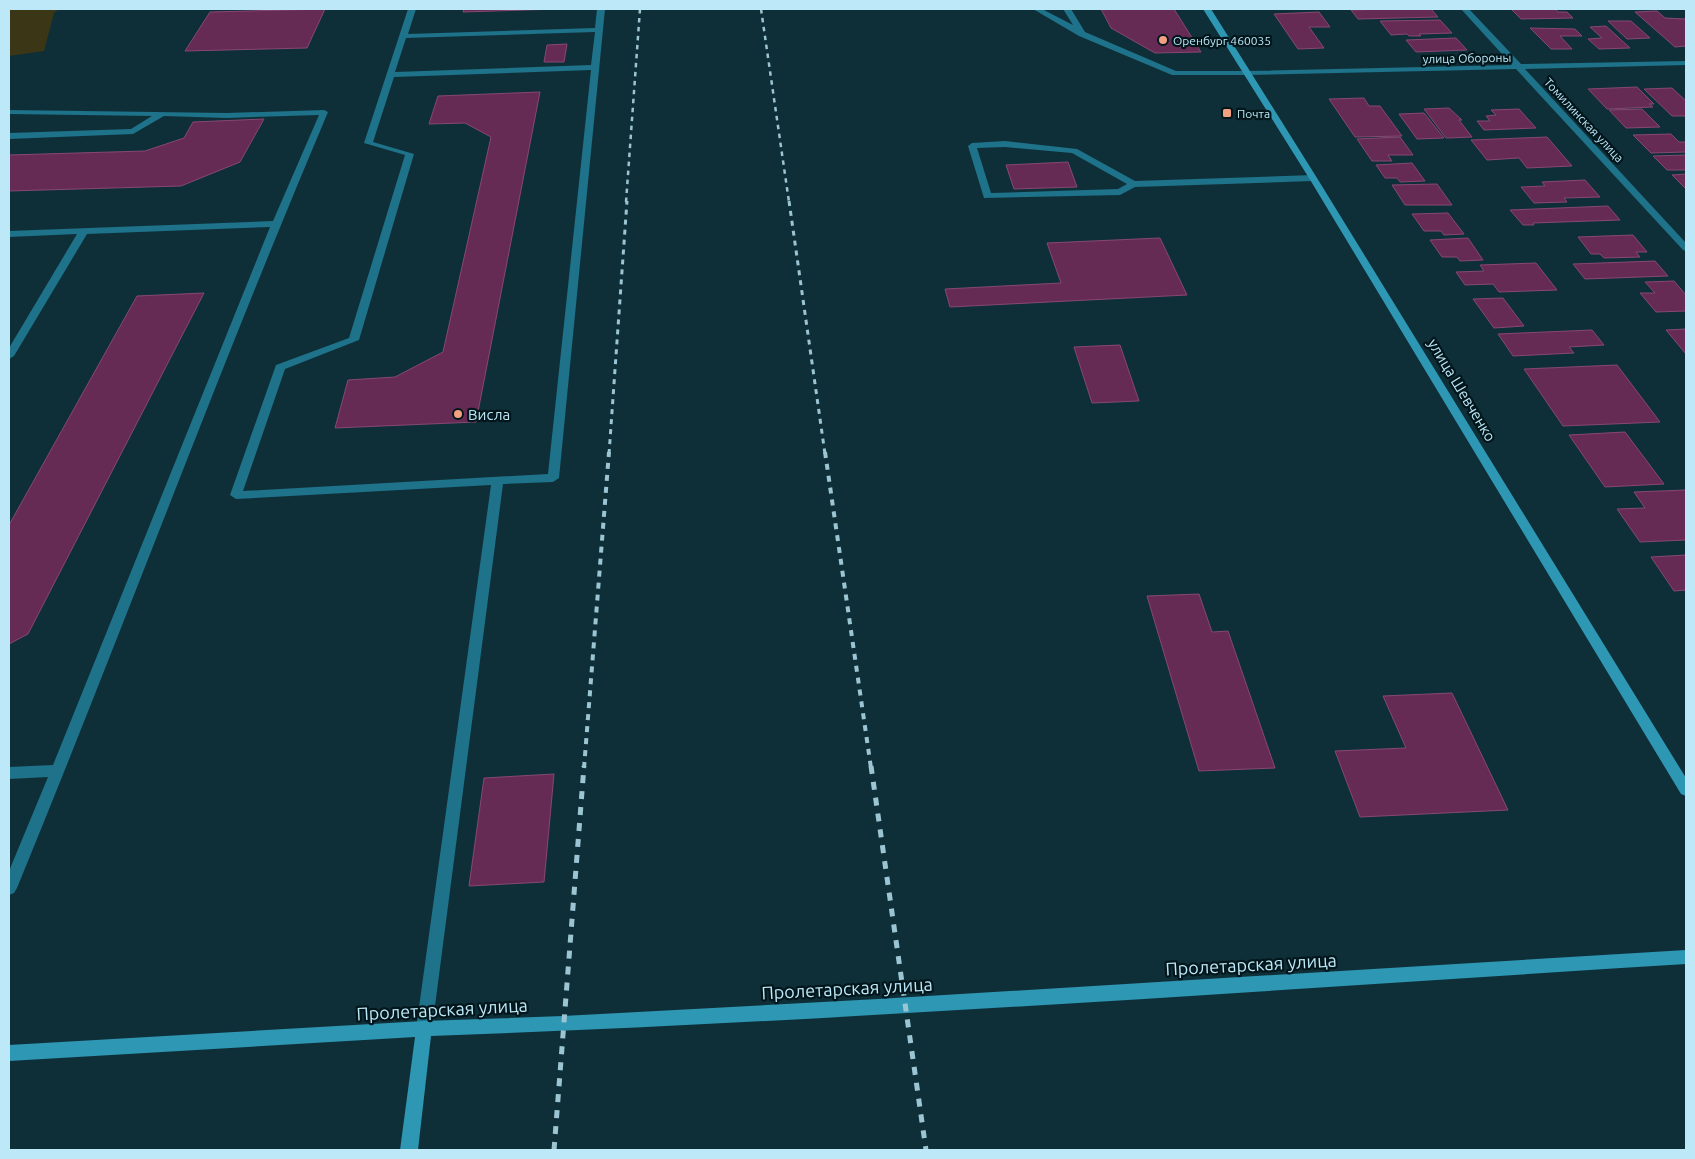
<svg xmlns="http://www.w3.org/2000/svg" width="1695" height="1159" font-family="Ubuntu,sans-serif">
<rect width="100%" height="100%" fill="#0f2f38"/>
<path fill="#3b3615" d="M9,9H59L54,13L44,51L9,56Z"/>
<path fill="#662b54" stroke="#864873" d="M325,9L307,48L185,51L210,12Z
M464,9H558L463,12Z
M1101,9H1174L1201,52L1155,53L1111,28Z
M1385,9H1431L1438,17L1358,19L1351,10Z
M1511,9H1555L1558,12H1567L1573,18L1521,19Z
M1657,11L1665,18L1686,19V46L1675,47L1635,12Z
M1319,12L1330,27H1309L1324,48L1298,49L1274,14Z
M1440,20L1452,33L1419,34L1421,36H1409L1407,34L1391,35L1380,21Z
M1608,21H1631L1650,38L1627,39Z
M1606,26L1630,48L1599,49L1588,39L1602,38L1590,27Z
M1530,28L1575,29L1582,36H1560L1572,49H1551Z
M1456,38L1467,50L1416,52L1406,40Z
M567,44L564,62H544L547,45Z
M1637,87L1654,104H1649L1653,107L1607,109L1588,89Z
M1672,88L1686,101V116H1672L1644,89Z
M540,92L476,422L335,428L348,380L395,377L443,352L491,137L465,123L429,124L438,96Z
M1364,98L1369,106H1380L1402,136L1355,137L1329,99Z
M1449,108L1462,120H1459L1472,137L1446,138L1424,109Z
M1519,109L1536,128L1484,130L1477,121H1490L1486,116L1496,115L1491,110Z
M1642,109L1660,127L1626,128L1609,110Z
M1424,113L1444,138L1417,139L1399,114Z
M264,119L240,162L181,186L9,191V155L145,151L184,138L193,122Z
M1671,134L1679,142H1686V152L1651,153L1633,135Z
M1400,137L1413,155H1388L1392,161H1372L1357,139Z
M1547,137L1572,166L1527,168L1519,158L1487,160L1471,140Z
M1686,155V170H1667L1653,156Z
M1068,162L1077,187L1014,189L1006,165Z
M1412,163L1425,181L1400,182L1397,178H1385L1376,165Z
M1686,174V189L1672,175Z
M1585,180L1600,197L1564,198L1567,202L1534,203L1521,187L1545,186L1542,182Z
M1437,184L1452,205H1405L1392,185Z
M1608,206L1620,220L1533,223L1534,225H1523L1510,210Z
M1448,213L1464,234L1444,235L1441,231H1424L1412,214Z
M1633,235L1647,252H1636L1640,257L1604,258L1600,254H1591L1578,237Z
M1160,238L1187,295L950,307L945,289L1061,283L1047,243Z
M1468,238L1483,260L1460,261L1457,257H1442L1430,240Z
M1655,261L1668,276L1585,279L1573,264Z
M1536,263L1557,290L1499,292L1493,284L1465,285L1456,272L1484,271L1480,265Z
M1674,281L1686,295V311L1656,312L1640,293H1655L1645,282Z
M204,293L28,634L9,644V525L137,296Z
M1503,298L1524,326L1494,328L1473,299Z
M1686,329V354L1666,330Z
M1592,330L1604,345L1569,347L1574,353L1513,356L1498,334Z
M1120,345L1139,401L1092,403L1074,347Z
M1617,365L1660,422L1563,426L1524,369Z
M1625,432L1664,484L1605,487L1569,435Z
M1686,490V540L1640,542L1617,509L1645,508L1634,492Z
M1686,555V590L1674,591L1651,557Z
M1199,594L1212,632L1228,631L1275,768L1199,771L1147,596Z
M1452,693L1508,810L1360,817L1335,751L1406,748L1383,696Z
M554,774L544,882L469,886L484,778Z"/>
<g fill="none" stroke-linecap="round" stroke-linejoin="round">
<path fill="#1e7289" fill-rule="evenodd" d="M408,9H416L408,34L595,28L597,9H605L559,478L553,482L503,484L432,1029L430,1034L424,1037L418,1034L416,1029L491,485L236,499L230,495L276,365L349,338L405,155L364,143ZM595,32L591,65L395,72L406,38ZM591,70L548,474L243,491L285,369L359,340L414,154L373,142L394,77Z
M1033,9H1042L1073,25L1063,9H1071L1085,32L1176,71H1248L1252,73L1248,75H1172L1079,36Z
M9,110L227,113L324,110L328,112C219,369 123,630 17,888L14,893L9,895V871L48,777L9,779V767L53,765L270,227L87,234L14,356L9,359V348L77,234L9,237V231L273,221L319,115L227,118L164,116L133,134L9,139V133L131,129L152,116L9,114Z
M1005,141L1077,149L1135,181L1313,175L1317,178L1313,181L1135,187L1120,195L984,198L968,146L972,143ZM1005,147L1072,153L1127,184L1118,189L991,193L977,148Z"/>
<path fill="#1e7289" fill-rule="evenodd" d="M1461,9H1469L1521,64L1686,61V65L1525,69L1686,243V251L1683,250L1516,69L1248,75L1244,73L1248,71L1512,65Z"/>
<path fill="#2e97b4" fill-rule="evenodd" d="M1203,9H1211L1317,178L1686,778V796L1681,794L1309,178Z
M1686,950V964C1268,990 850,1021 431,1036L418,1150H400L415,1037L9,1061V1045L424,1021L563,1016L878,999Z"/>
<path stroke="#9bc5d3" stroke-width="2.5" stroke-dasharray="4.5 4.5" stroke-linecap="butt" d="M761,9L789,202
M626,202L640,9"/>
<path stroke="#9bc5d3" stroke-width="3" stroke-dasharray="5 5" stroke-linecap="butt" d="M789,201L825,454
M609,454L627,201"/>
<path stroke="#9bc5d3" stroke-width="4" stroke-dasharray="6 6" stroke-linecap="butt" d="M825,452L871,768
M584,768L609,452"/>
<path stroke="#9bc5d3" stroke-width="5" stroke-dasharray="8 8" stroke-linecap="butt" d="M871,766L926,1150
M554,1150L584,766"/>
</g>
<g fill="#f3a082" stroke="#02161c" stroke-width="2">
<circle cx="1163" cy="40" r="5"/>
<rect x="1222" y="108" width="10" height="10" rx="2.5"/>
<circle cx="458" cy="414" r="5"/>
</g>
<g text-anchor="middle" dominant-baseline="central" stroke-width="4.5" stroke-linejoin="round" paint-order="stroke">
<g font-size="12" fill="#bce8f7" stroke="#02161c" text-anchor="start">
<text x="1173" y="40">Оренбург 460035</text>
<text x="1237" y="113">Почта</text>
</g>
<g font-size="12" fill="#bce8f7" stroke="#02161c">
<text transform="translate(1467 58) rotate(-1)">улица Обороны</text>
<text transform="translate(1584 120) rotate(47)">Томилинская улица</text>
</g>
<g font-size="15" fill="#bce8f7" stroke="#02161c">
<text transform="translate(1462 390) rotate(59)">улица Шевченко</text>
</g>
<g font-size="15" fill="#bce8f7" stroke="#02161c" text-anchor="start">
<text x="468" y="414">Висла</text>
</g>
<g font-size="18" fill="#bce8f7" stroke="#02161c">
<text transform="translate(1251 964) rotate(-3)">Пролетарская улица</text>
<text transform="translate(847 988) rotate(-3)">Пролетарская улица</text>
<text transform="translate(442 1009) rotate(-3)">Пролетарская улица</text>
</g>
</g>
<rect width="1695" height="1159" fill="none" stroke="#bce8f7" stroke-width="20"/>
</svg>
